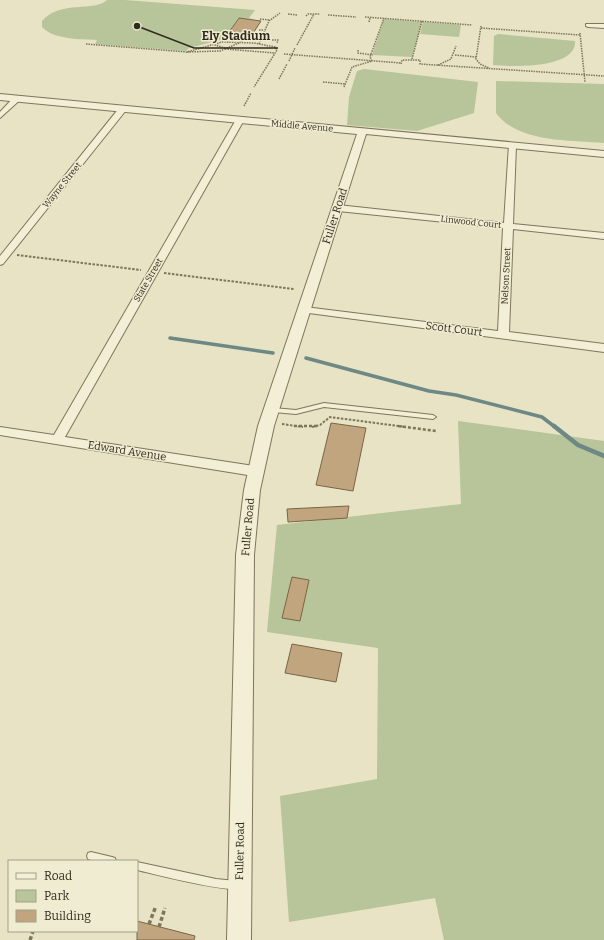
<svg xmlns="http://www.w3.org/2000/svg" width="604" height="940" font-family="Bitter,serif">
<rect width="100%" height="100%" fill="#e7e3c4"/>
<path fill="#b8c499" d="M107,0H125L255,10L249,18L253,19L238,18L224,39L189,48L186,51L95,44L97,40C81,39 54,40 42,27V21C60,0 95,12 107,0Z
M384,19L422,22L412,57L372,55Z
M423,22L461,25L459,37L420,34Z
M498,34L575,41C577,69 511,67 493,65L494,36Z
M364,69L478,82L474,113L417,131L347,125L349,97L357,71Z
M496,81L604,84V143C570,140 518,143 496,113Z
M458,421L604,441V940H444L435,898L289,922L280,796L377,779L378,648L267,632L277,525L461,504Z"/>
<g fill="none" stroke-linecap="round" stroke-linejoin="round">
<path stroke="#6d8885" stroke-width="3.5" d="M170,338L273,353
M306,358L429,391L456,395L542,417L555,427"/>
<path stroke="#6d8885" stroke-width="4.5" d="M554,426L578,445L604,456"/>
</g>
<path fill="#c1a57e" stroke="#7b6446" d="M239,18L261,21L250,38L245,37L243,41L224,39Z
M331,423L366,428L353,491L316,485Z
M349,506L347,518L288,522L287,509Z
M292,577L309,580L300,621L282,618Z
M292,644L342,653L336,682L285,673Z
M137,921L195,936L194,940H137Z"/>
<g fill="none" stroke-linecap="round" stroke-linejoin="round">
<g stroke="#7f755d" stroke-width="2">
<path id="service" d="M324,403L433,415L436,417L433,419L324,407L296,414L273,412L270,410L273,408L296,410Z
M91,852L112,857L115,858L116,861L91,860L88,859L87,856L88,853Z
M137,862L216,879L236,881L239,882L240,885L239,888C227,893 154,874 137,870Z"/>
</g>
<g stroke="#7f755d" stroke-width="2">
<path id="minor" d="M586,24H604V28L588,27L586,26Z
M14,97L21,99L0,118V112Z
M120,107L127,109L3,264L0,265V256Z
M237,118L244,120L65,437L254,466L259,468L261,471L259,474L254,476L0,435V427L54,435Z
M509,144L516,146L513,224L604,233V239L513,229L509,332L604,344V352L301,312L300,310L305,307L498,331L503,228L338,211L333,208L338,205L504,223Z"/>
</g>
<g stroke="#7f755d" stroke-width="2">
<path id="tertiary" d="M0,94L604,151V157L366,134L274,426L260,490L254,555L251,940H227L236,555L244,490L258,426L357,134L0,100Z"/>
</g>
<path stroke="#7f755d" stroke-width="1.5" stroke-dasharray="1.5 1" stroke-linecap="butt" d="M288,14L298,15
M328,15L356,17
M306,16L308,14H320
M365,17L472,25
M260,19L270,20
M369,22L370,18
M481,26L476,59L480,64L489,68
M481,28L580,35
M259,30H263
M580,33L585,82
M251,38H260
M272,40H278L277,43
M86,44L187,52L222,42L254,43L275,47L277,50L254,87
M212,44L225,48
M259,44L269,21L280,13
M297,45L314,14
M225,49L275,53
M358,50V53L373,55
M187,52L220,51L239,43
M284,54L401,63
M455,55L476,57
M412,59L422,21
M289,61L295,48
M401,64L402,60H420V64L604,76
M438,65L451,59L456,46
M279,79L287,64
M323,82L345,84
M344,87L352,67L372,61L370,57L384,18
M244,106L251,93"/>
<path stroke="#7f755d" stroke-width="2" stroke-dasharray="2.5 1.5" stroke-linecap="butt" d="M17,255L141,270
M164,273L294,289
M282,424L303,427
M312,427L320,425L330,417L406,427"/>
<path stroke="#7f755d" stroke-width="2.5" stroke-dasharray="3 2" stroke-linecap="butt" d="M294,426H317
M398,426L436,431"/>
<path stroke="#7f755d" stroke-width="3.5" stroke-dasharray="4 2.5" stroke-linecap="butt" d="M149,924L156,906
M159,927L165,908
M30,940L33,931"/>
<use href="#service" fill="#f3efd6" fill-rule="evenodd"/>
<use href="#minor" fill="#f3efd6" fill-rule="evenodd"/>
<use href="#tertiary" fill="#f3efd6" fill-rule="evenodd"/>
</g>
<g text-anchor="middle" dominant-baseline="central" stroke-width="3" stroke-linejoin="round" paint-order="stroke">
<g font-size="9" fill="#312b1f" stroke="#f0ecd2">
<text transform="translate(302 126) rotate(5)">Middle Avenue</text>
<text transform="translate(62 185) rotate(-51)">Wayne Street</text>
<text transform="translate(471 222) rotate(6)">Linwood Court</text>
<text transform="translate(506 276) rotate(-87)">Nelson Street</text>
<text transform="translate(148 280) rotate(-60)">State Street</text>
</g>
<g font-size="11" fill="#312b1f" stroke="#f0ecd2">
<text transform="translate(335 216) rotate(-72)">Fuller Road</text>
<text transform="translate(454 329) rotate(7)">Scott Court</text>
<text transform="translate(127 451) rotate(9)">Edward Avenue</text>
<text transform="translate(248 527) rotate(-85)">Fuller Road</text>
<text transform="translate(240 851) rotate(-89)">Fuller Road</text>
</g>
</g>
<path fill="none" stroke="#312b1f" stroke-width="1.5" d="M137 26L194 48H278"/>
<circle fill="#312b1f" stroke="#f0ecd2" stroke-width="1.5" cx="137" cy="26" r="4"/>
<g font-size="12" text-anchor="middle" font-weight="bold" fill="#312b1f" stroke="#f0ecd2" stroke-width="3" stroke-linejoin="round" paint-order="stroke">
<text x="236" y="40">Ely Stadium</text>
</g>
<rect x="8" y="860" width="130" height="72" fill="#f0ecd2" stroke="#a49f8a"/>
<rect x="16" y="873" width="20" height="6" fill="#f3efd6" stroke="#a49f8a"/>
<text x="44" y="880" font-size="12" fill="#312b1f">Road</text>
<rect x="16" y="890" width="20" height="12" fill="#b8c499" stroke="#a49f8a"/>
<text x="44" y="900" font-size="12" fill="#312b1f">Park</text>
<rect x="16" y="910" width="20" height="12" fill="#c1a57e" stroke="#a49f8a"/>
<text x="44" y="920" font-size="12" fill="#312b1f">Building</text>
</svg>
